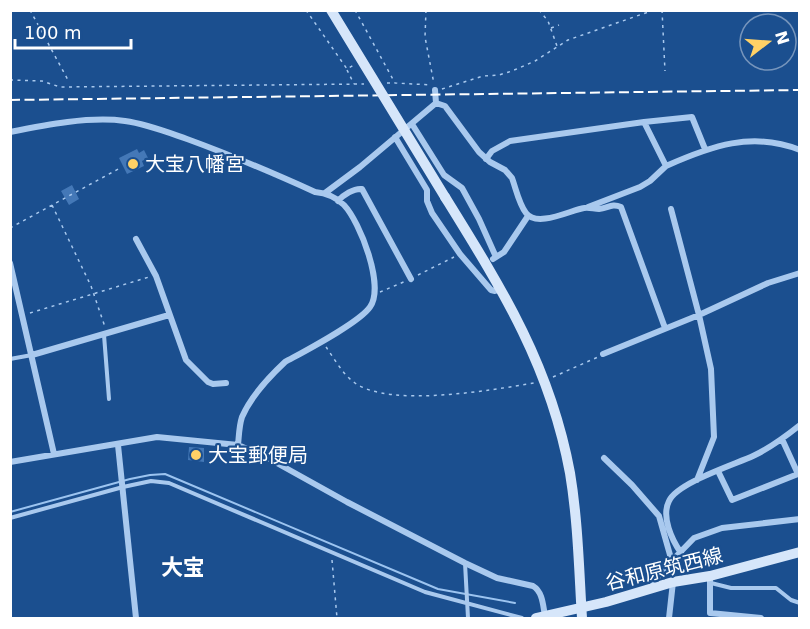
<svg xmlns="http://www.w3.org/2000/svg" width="810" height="629" font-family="'DejaVu Sans','Noto Sans JP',sans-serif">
<rect width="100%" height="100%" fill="#1b4f8f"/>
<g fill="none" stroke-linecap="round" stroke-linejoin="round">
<path stroke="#9cc4f0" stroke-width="2" d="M10,512L130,479L150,475L165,474L438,589L515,603"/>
</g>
<path fill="#4478b7" d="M137,149L139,153L144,150L148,158L142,161L144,166L127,174L119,158Z
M72,185L79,199L69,205L61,191Z
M189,447L204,448V462L188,460Z"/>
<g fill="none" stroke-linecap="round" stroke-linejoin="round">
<path stroke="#a9c9ee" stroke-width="1.5" stroke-dasharray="3 4.5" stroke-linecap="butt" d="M30,10L68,80
M306,10L347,69L354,65
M355,10L395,83L431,85
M426,10L425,37L434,84
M539,10L548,21L557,46
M662,10L665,71
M551,28L559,25
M347,70L354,84
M10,80L42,81L60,87L364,84
M387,83H395
M442,89L483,76L499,75L512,71L535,61L568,40L654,10
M52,205L91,286L105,327
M10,228L122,167
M418,275L454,257
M380,292L406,281
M30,313L149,277
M326,347C334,358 343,375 355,383C390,408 492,390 534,383
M553,377L598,357
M332,560L337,618"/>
<path stroke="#a9c9ee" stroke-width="4" d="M104,335L109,399
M10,359L32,355
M10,518L123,487L151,481L169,483L425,592L522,618
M465,563L468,618
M711,583L731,588H776L791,600L800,603"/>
<path stroke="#a9c9ee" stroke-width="6" d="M435,90L436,103
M436,103L445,106L479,152L490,162L505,170L512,178C516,189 519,204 526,213C537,228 571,210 584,208C589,207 594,209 599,209C608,208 612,203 621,207L665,328
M644,122L692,117L705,149
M412,124L444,175L462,188L479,219L496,257
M10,132C45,125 90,116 125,121C147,124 167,132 187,139C231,155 273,173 315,192C326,193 336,197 344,205C360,222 385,286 370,307C359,323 305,351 285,362C269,377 251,396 242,417C239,426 239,436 238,445
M395,137L427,190V201L432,213L460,254L491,290L495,291L501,289
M486,159L492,151L510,141L644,122L666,166L650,181L640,187L588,207
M666,166C711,146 752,131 800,150
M325,193L360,167L436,103
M338,201C343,195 354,188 362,189L411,279
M671,209L699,315L711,369L714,437L697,480
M136,239L156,276L186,360L208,382L213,384L226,383
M493,259L504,252L528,216
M10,263L54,454
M603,354L699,315L768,283L800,273
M32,355L169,315
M118,445L136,618
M604,458L632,485L659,516L672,562
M10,462L157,437L238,445L266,457L347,502L465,563L497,578L533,586C543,592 543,606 545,616
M718,471L732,500L798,474L782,439
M681,553C672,540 661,517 669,501C677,483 733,465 753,456C770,448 785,437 800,425
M710,576V613L761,618
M652,587L660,573L694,538L722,528L800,519
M669,618L673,582"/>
<path stroke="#d6e6fa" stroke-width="10" d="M445,197C502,289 550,365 570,473C578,521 579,570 582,618
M536,618L606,602L673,582L710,576L800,552"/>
<path stroke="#fff" stroke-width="2" stroke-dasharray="10 4.5" stroke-linecap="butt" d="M10,100L800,90"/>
<path stroke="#d6e6fa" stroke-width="10" d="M331,10L445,197"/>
</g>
<g fill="#ffd166" stroke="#1b4f8f" stroke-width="2">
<circle cx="133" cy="164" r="6"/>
<circle cx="196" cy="455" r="6"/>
</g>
<g text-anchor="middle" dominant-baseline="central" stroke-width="4.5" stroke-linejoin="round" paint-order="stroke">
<g font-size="20" fill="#fff" stroke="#1b4f8f" text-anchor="start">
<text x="145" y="164">大宝八幡宮</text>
<text x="208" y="455">大宝郵便局</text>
</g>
<g font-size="20" fill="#fff" stroke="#1b4f8f">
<text transform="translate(664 569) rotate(-14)">谷和原筑西線</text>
</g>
<g font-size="22" font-weight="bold" fill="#fff" stroke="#1b4f8f">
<text x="183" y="567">大宝</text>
</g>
</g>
<rect width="810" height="629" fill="none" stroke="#ffffff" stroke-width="24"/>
<g transform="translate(768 42) rotate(73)"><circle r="28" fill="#1b4f8f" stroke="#7695bc" stroke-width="1.5"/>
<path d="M0-4.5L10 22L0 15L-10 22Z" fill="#ffd166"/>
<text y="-9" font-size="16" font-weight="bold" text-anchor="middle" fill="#ffffff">N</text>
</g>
<path d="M15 39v9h116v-9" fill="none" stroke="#ffffff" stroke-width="3"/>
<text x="24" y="39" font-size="18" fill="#ffffff" stroke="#1b4f8f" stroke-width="4.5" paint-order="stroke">100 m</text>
</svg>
